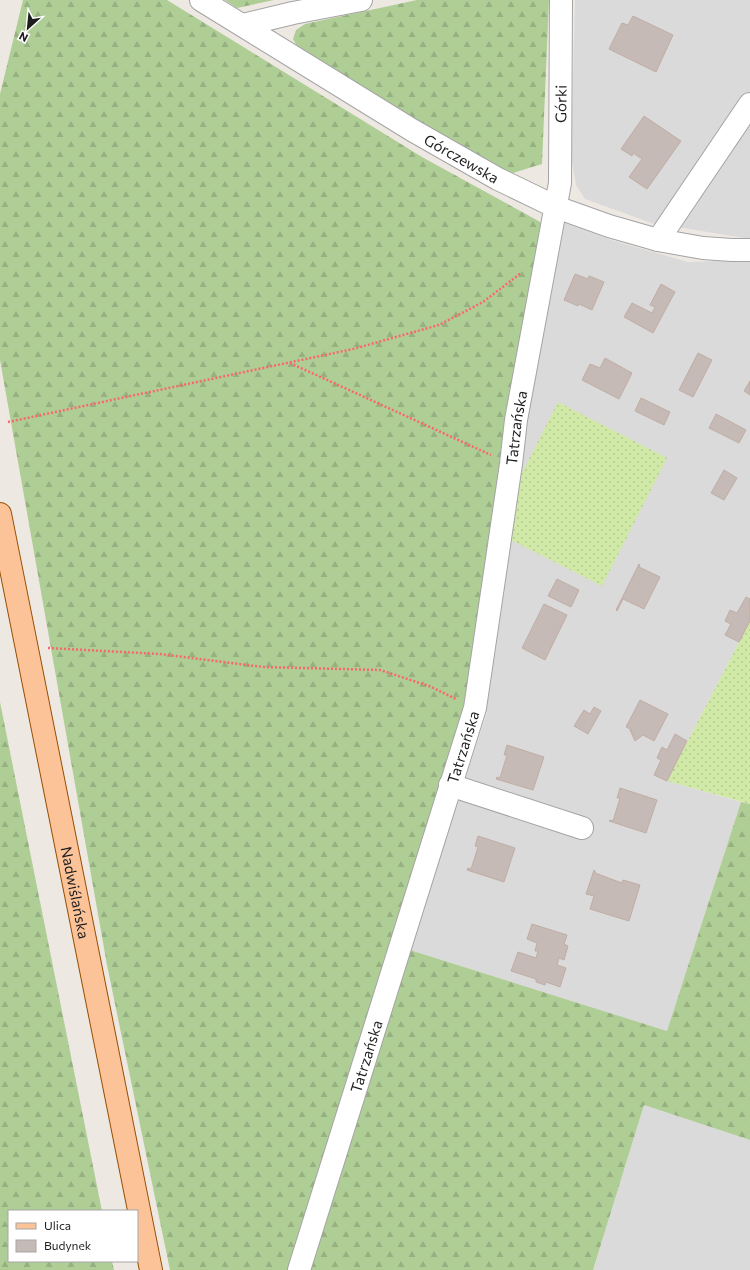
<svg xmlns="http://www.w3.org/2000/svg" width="750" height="1270" font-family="Commissioner,sans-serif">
<defs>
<pattern id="grass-dots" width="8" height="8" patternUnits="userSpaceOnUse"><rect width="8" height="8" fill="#d1e9a7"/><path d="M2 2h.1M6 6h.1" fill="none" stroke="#b3c78f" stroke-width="1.8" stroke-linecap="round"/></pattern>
<pattern id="forest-firs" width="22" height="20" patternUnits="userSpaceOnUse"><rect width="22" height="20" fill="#afce96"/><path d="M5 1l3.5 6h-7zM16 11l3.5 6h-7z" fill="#96b081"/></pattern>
</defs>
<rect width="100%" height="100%" fill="#eee8e2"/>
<path fill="#dbdada" d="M575,0H750V92L657,225L585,199L576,185L571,156Z
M750,118V239L677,227Z
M565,223L611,240L688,262L750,260V621L667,781L741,802L667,1031L410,950L487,712L481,709L518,481L524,414L550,281Z
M644,1105L750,1140V1270H593Z"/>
<path fill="url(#grass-dots)" d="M558,402L667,458L602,586L509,539L518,481Z
M750,621V804L667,781Z"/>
<path fill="url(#forest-firs)" d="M23,0H167L422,157L544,224L464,713L292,1270H170L107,965L0,360V94Z
M225,0H274L237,8Z
M417,0H549L542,164L506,175L300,52L293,39L296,30L305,24Z
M0,702L102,1211H9V1261H112L114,1270H0Z
M741,802L750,804V1140L644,1105L593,1270H309L410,950L667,1031Z"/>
<path fill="#c6bab6" stroke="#c0ada4" d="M633,16L673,35L656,72L609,49L622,23L628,25Z
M644,116L681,141L647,189L629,177L642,159L633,153L632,156L621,149Z
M575,274L588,279L589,276L604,282L592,310L579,304L578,306L564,300Z
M661,284L675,292L653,333L624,317L632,303L652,313L655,307L650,305Z
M698,353L712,360L693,397L679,390Z
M605,358L632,373L619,399L582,380L590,364L600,368Z
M750,381V395L744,391Z
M641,398L670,412L664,425L635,411Z
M716,414L746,430L739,443L709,428Z
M724,470L737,478L724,500L711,493Z
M639,564L640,565L639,567L660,577L644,609L623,599L617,611L616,610Z
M557,579L579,590L571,607L548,596Z
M746,597L750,599V621L739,642L725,635L731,624L725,621L730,610L737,613Z
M544,604L567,615L545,660L522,648Z
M640,700L668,714L654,741L643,735L635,741L630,730H632L626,727Z
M594,707L601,711L588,734L574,726L584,710L590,714Z
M675,734L687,741L667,781L654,775L661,760L657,758L662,747L667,750Z
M507,745L544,757L533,790L496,779L497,777L500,778L507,755H504Z
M620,788L657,800L646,833L609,821L610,820L613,821L620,798H617Z
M478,836L515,848L504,882L467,870L468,868L471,869L478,847L475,846Z
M594,870L595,871V873L622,883L623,880L640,885L629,921L590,909L594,896L586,894Z
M532,924L567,935L564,944L568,946L564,960L559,958L557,965L566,968L560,987L546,982L545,985L536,982V979L511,971L518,952L536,958L538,951H535L537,943L527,939Z"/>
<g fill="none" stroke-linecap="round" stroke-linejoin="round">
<g stroke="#a4a4a4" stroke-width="24">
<g id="minor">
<path id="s1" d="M201,0L412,130L498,179L556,207L609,226L658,240L703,248L732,250H750"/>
<path d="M243,25L293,13L361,0"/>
<path d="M658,240L750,104"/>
<path d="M450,785L582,828"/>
<path id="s2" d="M299,1270L475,708L511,464L516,420L560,183L561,0"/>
</g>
</g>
<g stroke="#954e00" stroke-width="24">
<g id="major">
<path id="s3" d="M0,514L151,1270"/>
</g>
</g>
<path stroke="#fb666c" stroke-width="2.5" stroke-dasharray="2 2" stroke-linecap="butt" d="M290,363L491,455
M8,422L353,349L439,325L483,302L521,273
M48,648L160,654L264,667L380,670L429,686L456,699"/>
<use href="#minor" stroke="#fff" stroke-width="22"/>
<use href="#major" stroke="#fcc399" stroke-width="22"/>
</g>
<g text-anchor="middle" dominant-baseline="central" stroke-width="3" stroke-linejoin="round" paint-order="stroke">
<g font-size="15" fill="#1d1d1d" stroke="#fff">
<text stroke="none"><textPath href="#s2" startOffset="1200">Górki</textPath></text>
<text stroke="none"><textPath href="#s1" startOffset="305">Górczewska</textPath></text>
<text stroke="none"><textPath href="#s2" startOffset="872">Tatrzańska</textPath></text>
<text stroke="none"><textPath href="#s2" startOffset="548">Tatrzańska</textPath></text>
<text stroke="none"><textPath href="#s3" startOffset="386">Nadwiślańska</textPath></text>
<text stroke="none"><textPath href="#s2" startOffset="224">Tatrzańska</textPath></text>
</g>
</g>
<rect x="8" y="1210" width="130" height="52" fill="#ffffff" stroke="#a5a5a5"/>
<rect x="16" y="1223" width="20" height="6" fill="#fcc399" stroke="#a5a5a5"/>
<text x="44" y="1230" font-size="12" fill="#1d1d1d">Ulica</text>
<rect x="16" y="1240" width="20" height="12" fill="#c6bab6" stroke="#a5a5a5"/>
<text x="44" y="1250" font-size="12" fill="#1d1d1d">Budynek</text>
<g transform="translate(28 28) rotate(207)" stroke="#ffffff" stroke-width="3" paint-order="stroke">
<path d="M0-3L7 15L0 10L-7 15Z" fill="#1d1d1d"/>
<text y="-6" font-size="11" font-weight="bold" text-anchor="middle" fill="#1d1d1d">N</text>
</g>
</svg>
